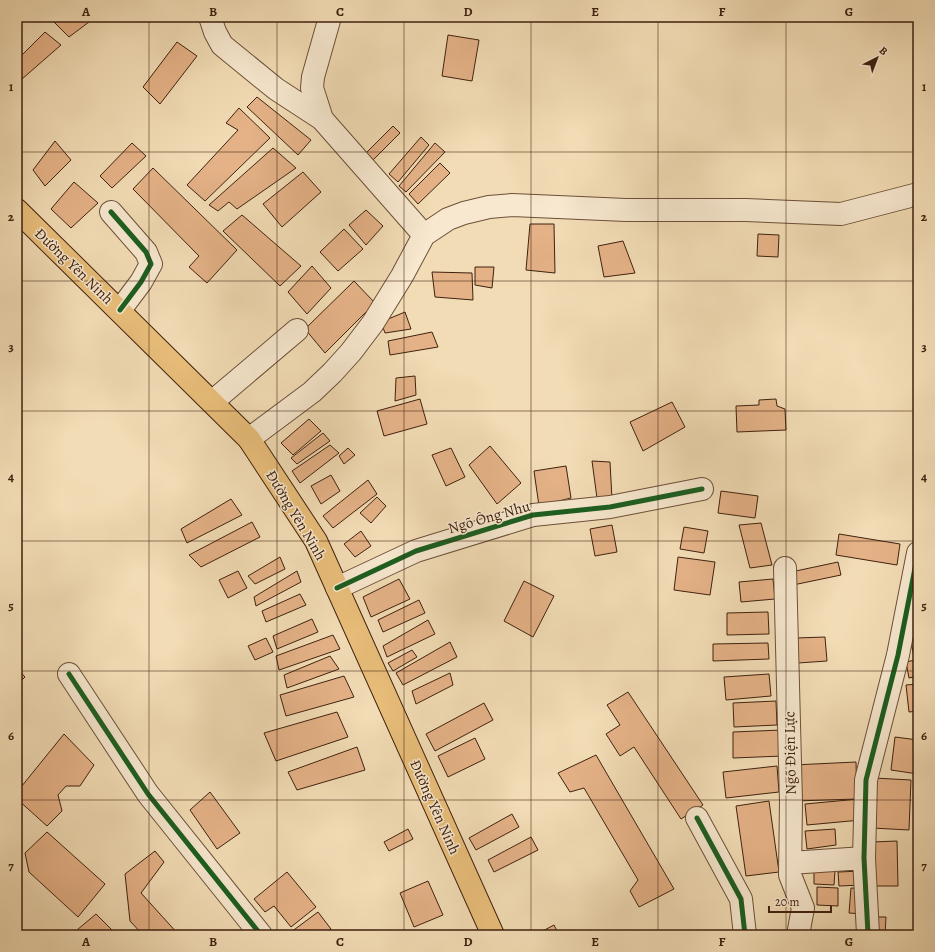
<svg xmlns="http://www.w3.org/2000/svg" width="935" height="952" font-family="Alegreya,serif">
<rect width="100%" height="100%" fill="#f2dcb5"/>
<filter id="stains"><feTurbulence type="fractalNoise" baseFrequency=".005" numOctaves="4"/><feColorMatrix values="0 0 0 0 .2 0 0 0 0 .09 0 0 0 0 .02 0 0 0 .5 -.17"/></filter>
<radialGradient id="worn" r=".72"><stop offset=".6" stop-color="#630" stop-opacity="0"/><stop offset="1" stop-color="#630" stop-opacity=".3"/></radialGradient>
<path fill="#e5b287" stroke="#3f210f" d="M49,17H91L93,19L69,37Z
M45,32L61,45L22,79L17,75V60Z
M448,35L479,40L472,81L442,76Z
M177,42L197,56L160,104L143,87Z
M257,97L311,140L298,155L247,107Z
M239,108L270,138L205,201L187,185L238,130L226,123Z
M393,126L400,133L371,162L364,155Z
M421,137L429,145L398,182L389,174Z
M55,141L71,160L45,186L33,170Z
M132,143L146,156L112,188L100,176Z
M435,143L445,152L406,192L399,186Z
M273,148L296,168L237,209L229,202L218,211L209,205Z
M440,163L450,173L418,204L409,194Z
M153,168L237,250L207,283L189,267L199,256L133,189Z
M303,172L321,192L282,227L263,204Z
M74,182L98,203L71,228L51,209Z
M366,210L383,226L366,245L349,225Z
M242,215L301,266L280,286L223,231Z
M530,224H554L555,273L526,270Z
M344,229L363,249L338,271L320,252Z
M758,234L779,235L778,257L757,256Z
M623,241L635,273L604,277L598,246Z
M312,266L331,288L307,314L288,292Z
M475,267H494L492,288L475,285Z
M432,272L472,273L473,300L435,297Z
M354,281L375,303L325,353L305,329Z
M405,312L411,329L385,333L381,322Z
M432,332L438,347L390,355L388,341Z
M415,376L416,395L395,401L396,378Z
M420,399L427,424L384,436L377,411Z
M776,399L777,406L785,409L786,430L737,432L736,406L759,405V400Z
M672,402L685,427L643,451L630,422Z
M309,419L321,431L293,455L281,443Z
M323,433L330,441L297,464L291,458Z
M330,445L339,453L300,483L292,471Z
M490,446L521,483L497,504L469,465Z
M348,448L355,455L344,464L339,456Z
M451,448L465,477L446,486L432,455Z
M592,461L610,462L612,499L597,498Z
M566,466L571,498L539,506L534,471Z
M331,475L340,491L321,504L311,486Z
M368,480L377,494L333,528L323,516Z
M721,491L758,496L755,518L718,513Z
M377,497L386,506L371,523L360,513Z
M231,499L242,515L187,543L181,529Z
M252,522L260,537L201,567L189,555Z
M761,523L772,565L750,568L739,525Z
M612,525L617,552L595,556L590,529Z
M684,527L708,531L704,553L680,549Z
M361,531L371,546L355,557L344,544Z
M839,534L900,544L897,565L836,555Z
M280,557L285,569L255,584L248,576Z
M678,557L715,562L710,595L674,590Z
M838,562L841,575L793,585L791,572Z
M238,571L247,588L228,598L219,580Z
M297,571L301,582L256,606L254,597Z
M399,579L410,599L371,617L363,597Z
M773,579L775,599L741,602L739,582Z
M524,581L554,596L533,637L504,621Z
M300,594L306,605L266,622L262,611Z
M419,600L425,613L383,632L378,620Z
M768,612L769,634L727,635V613Z
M312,619L318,632L277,649L273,636Z
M428,620L435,634L387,657L383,646Z
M918,633V676L909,678L906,662L915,660L909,635Z
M333,635L340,649L279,670L276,656Z
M825,637L827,661L798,663L796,638Z
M266,638L273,652L255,660L248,646Z
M450,642L457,657L403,685L396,673Z
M768,643L769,659L713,661V644Z
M412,650L417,657L393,671L388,663Z
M330,656L339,669L287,688L284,675Z
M17,668L25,677L17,685Z
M450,673L453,685L416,704L412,691Z
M769,674L771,696L726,700L724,677Z
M344,676L354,697L286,716L280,695Z
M918,684V711L909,712L906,685Z
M628,692L703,805L681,819L634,747L620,756L606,734L620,725L607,705Z
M776,701L777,725L734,727L733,703Z
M484,703L493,720L435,751L426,734Z
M337,712L348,737L276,761L264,733Z
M782,730L783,756L733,758V732Z
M64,734L94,765L80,786H66L58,795L62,811L47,826L17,799V792Z
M895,737L918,740V774L891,770Z
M475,738L485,759L448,777L438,756Z
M357,747L365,770L297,790L288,772Z
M596,755L674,889L639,907L630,891L638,880L584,788L570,792L558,773Z
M856,762L857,799L795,801L793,765Z
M777,766L779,792L726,798L723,772Z
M874,778L911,780L909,830L872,828Z
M210,792L240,833L217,849L190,810Z
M859,799L861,820L807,825L805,804Z
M769,801L779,872L746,876L736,806Z
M512,814L519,827L476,850L469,838Z
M408,829L413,839L389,851L384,842Z
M835,829L836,845L807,849L805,831Z
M47,832L105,884L78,917L29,872L25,853Z
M531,837L538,850L494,872L488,860Z
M897,841L898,886H873L872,842Z
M155,851L164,862L141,893L179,935H143L130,921L125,874Z
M814,870L835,871L834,885L814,884Z
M862,871L863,885L839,886L838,872Z
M287,872L316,907L291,927L274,906L265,912L254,899Z
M428,881L443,915L414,927L400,893Z
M817,887L838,888V906L817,905Z
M851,888L864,889L862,914L849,913Z
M318,912L331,929L323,935H287Z
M96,914L116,934L71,935Z
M875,917H886L885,935H874Z
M554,925L559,935H535Z"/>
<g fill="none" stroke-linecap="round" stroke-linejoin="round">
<g stroke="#6c5038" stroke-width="24">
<path id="minor" d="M210,17L215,32L222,45L276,89L322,119
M330,17L313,77L312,88L322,119L424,235
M111,212L146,252L151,264L141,282L120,310
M212,402L297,330
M249,439L312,392L332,373L351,352L373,323L402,276L424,235L448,219L464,213L489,207L512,205L626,210H746L841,214L918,194
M785,568L791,802L790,875L803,908L798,935
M337,588L416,551L533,515L610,507L702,489
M69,674L148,794L261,935
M697,818L741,899L745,935
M790,863L864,858
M868,934L864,858L866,780L898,655L918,553"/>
</g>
<g stroke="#3f210f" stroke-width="24">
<path id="major" d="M17,210L249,439L316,541L493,935"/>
</g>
<use href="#minor" stroke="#f7e8cf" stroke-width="22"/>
<use href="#major" stroke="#e9be7a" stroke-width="22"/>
<g stroke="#f7e8cf" stroke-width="8">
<path id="cycleway" d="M111,212L146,252L151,264L141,282L120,310
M337,588L416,551L533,515L610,507L702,489
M69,674L148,794L261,935
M697,818L741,899L745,935
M868,934L864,858L866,780L898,655L918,553"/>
</g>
<use href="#cycleway" stroke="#1b5e20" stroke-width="5"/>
</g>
<path fill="none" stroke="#3f210f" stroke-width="1" stroke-opacity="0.55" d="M149,17V935M277,17V935M404,17V935M531,17V935M658,17V935M786,17V935M17,152H918M17,281H918M17,411H918M17,541H918M17,671H918M17,800H918"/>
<g text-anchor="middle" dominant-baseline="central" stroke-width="3" stroke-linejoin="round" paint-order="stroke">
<g font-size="15" fill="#3f210f" stroke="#f7e8cf">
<text transform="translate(74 266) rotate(44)">Đường Yên Ninh</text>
<text transform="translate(296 515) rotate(59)">Đường Yên Ninh</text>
<text transform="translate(489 517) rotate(-16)">Ngõ Ông Nhu</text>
<text transform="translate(790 753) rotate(-91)">Ngõ Điện Lực</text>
<text transform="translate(435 807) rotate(66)">Đường Yên Ninh</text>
</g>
</g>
<rect width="935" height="952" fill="none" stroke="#f2dcb5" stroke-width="44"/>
<g transform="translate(877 58) rotate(42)" stroke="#f7e8cf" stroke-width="3" paint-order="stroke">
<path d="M0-3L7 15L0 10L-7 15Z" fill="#3f210f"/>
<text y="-6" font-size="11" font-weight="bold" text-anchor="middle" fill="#3f210f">B</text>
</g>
<path d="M769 906v6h62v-6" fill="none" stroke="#3f210f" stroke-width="2"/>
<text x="775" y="906" font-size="12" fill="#3f210f" stroke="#f7e8cf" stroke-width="3" paint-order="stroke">20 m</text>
<rect x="22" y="22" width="891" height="908" fill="none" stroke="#3f210f" stroke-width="1.5"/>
<g font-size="13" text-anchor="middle" font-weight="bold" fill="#3f210f">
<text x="86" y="16">A</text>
<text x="213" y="16">B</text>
<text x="340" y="16">C</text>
<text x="468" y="16">D</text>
<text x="595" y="16">E</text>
<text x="722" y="16">F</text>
<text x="849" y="16">G</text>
<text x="11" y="91">1</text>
<text x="924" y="91">1</text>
<text x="11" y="221">2</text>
<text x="924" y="221">2</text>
<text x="11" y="351">3</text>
<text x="924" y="351">3</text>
<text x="11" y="481">4</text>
<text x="924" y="481">4</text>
<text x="11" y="610">5</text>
<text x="924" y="610">5</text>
<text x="11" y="740">6</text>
<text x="924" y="740">6</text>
<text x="11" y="870">7</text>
<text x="924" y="870">7</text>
<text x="86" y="946">A</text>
<text x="213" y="946">B</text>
<text x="340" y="946">C</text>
<text x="468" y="946">D</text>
<text x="595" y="946">E</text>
<text x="722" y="946">F</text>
<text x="849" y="946">G</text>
</g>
<rect width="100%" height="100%" filter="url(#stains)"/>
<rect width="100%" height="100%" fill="url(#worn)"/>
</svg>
